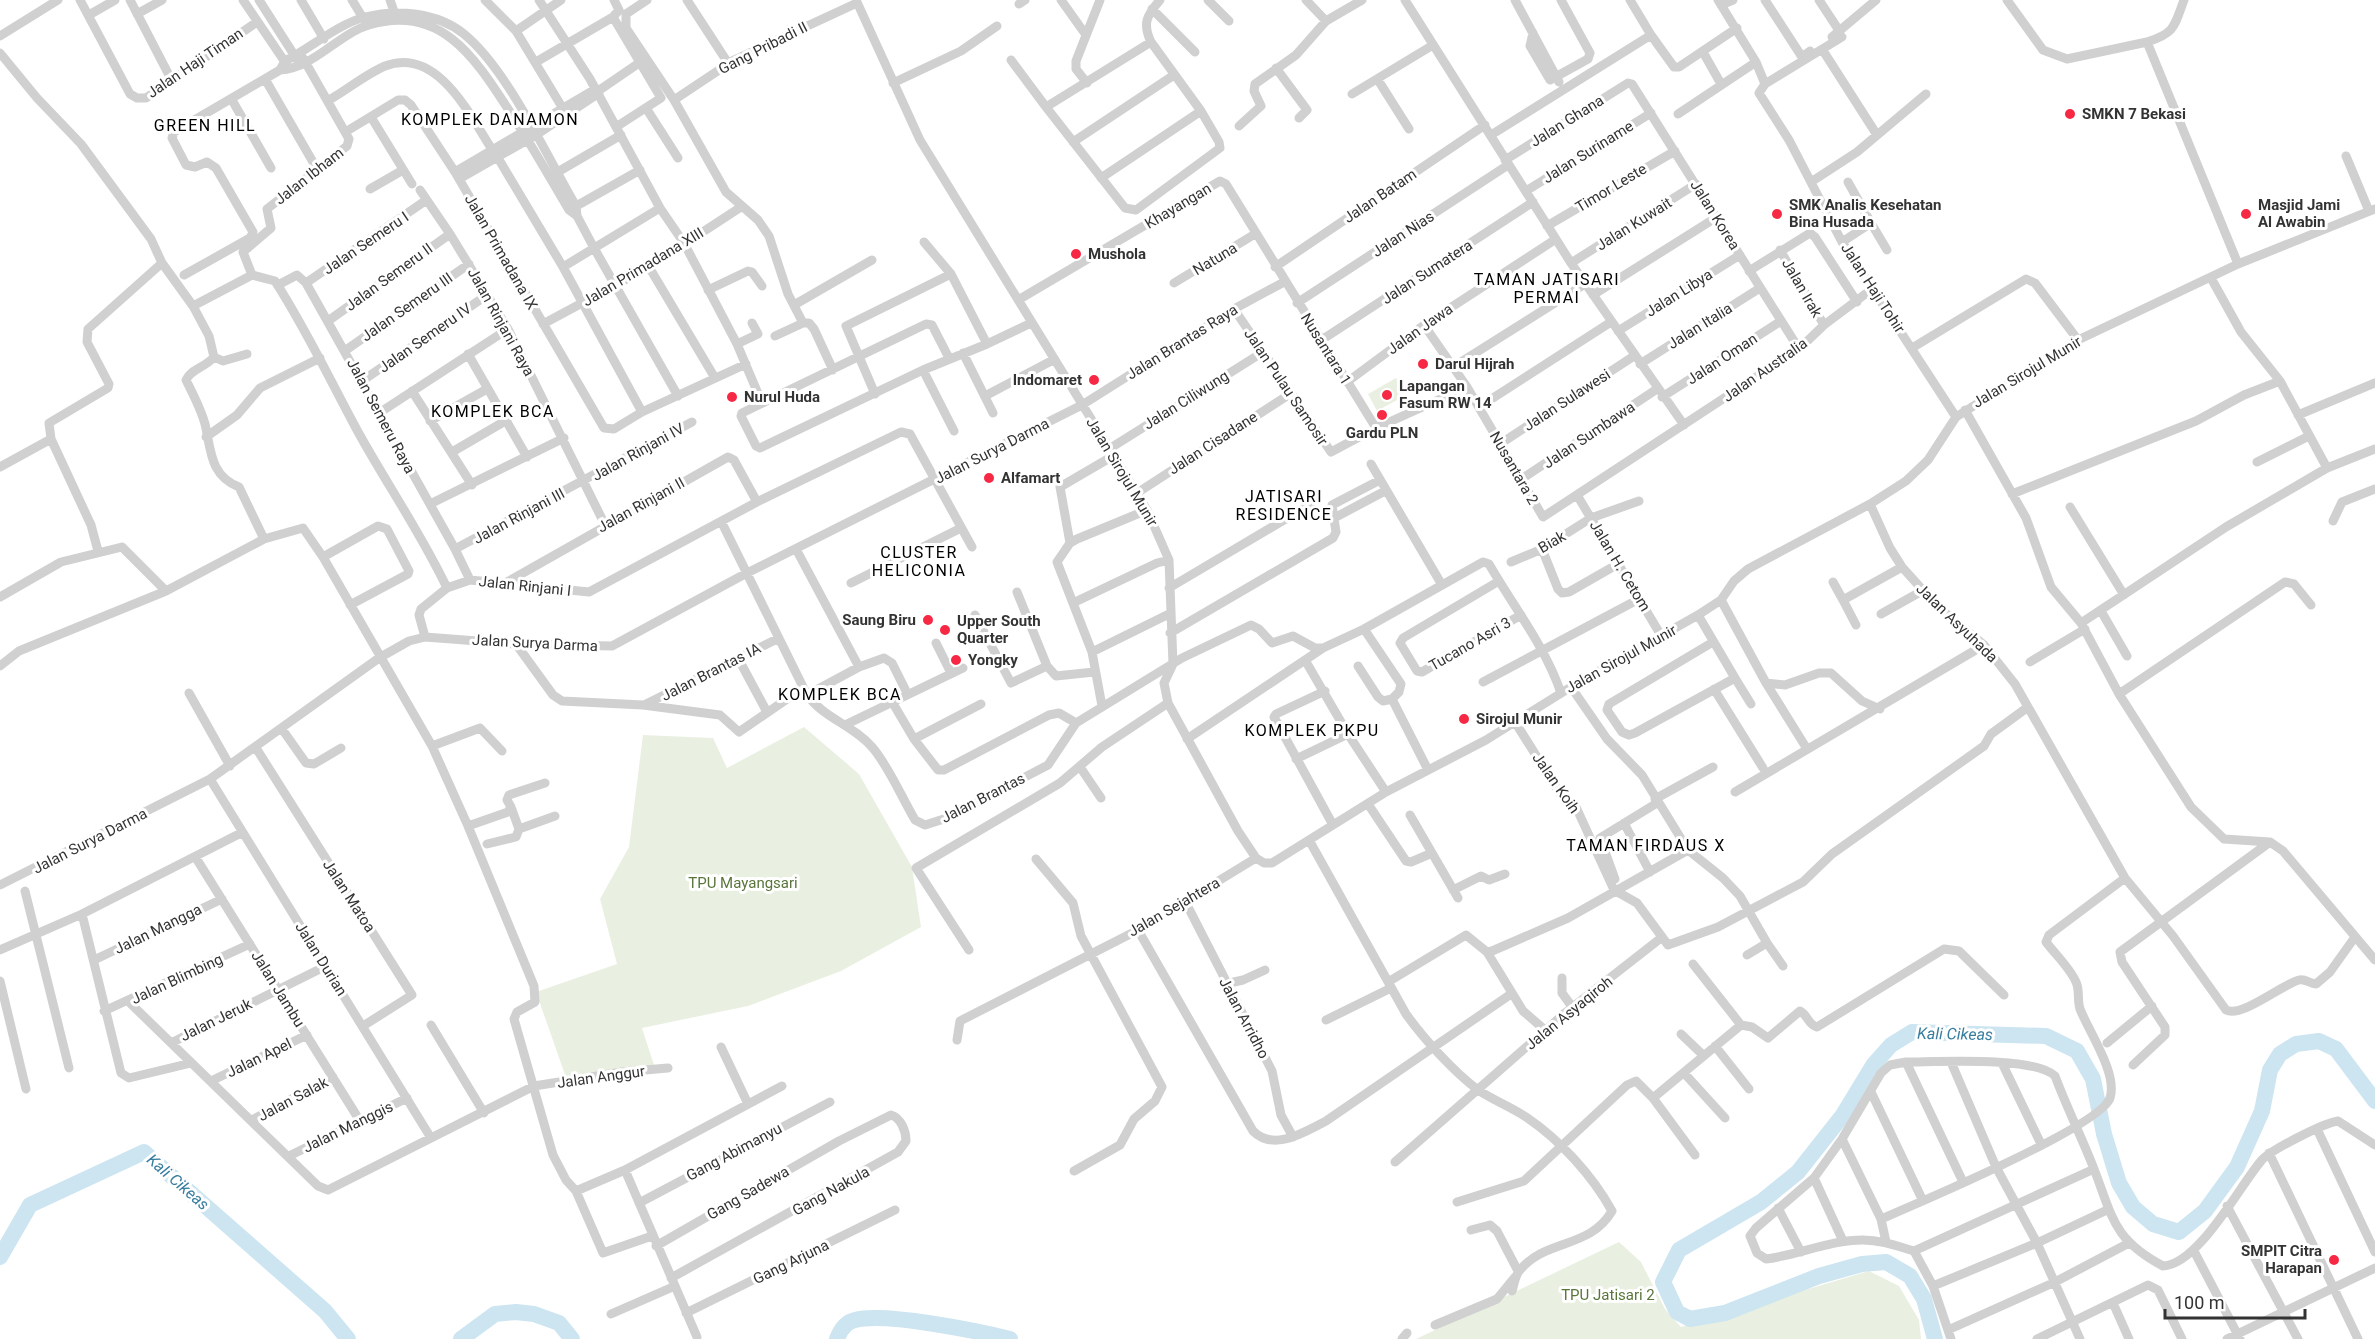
<svg xmlns="http://www.w3.org/2000/svg" width="2375" height="1339" font-family="Roboto,sans-serif">
<rect width="100%" height="100%" fill="#fff"/>
<path fill="#eaf0e1" d="M1396,378L1406,395L1377,411L1368,394Z
M804,727L859,774L912,867L921,927L841,971L748,1006L642,1028L654,1065L570,1089L536,992L617,964L600,899L629,847L643,735L713,738L727,768Z
M1619,1242L1641,1262L1665,1309L1681,1327L1869,1271L1899,1286L1919,1320L1921,1339H1416Z"/>
<g fill="none" stroke-linecap="round" stroke-linejoin="round">
<path stroke="#cce5f1" stroke-width="16" d="M0,1257L30,1205L144,1152L325,1311L348,1339
M461,1339L495,1314L516,1312L534,1314L559,1323L572,1339
M837,1339C840,1331 846,1322 855,1320C885,1312 977,1331 1010,1339
M1935,1339L1924,1299L1910,1276L1886,1262L1862,1264L1819,1276L1725,1313L1690,1319L1677,1312L1663,1282L1679,1250L1761,1202L1798,1172L1843,1115L1874,1064L1891,1045L1912,1032L2046,1036L2077,1051L2093,1079L2104,1134L2119,1183L2133,1207L2153,1224L2179,1232L2205,1211L2237,1167L2262,1111L2270,1070L2280,1054L2296,1044L2319,1041L2336,1049L2375,1101"/>
<path stroke="#d0d0d0" stroke-width="9" d="M80,0L130,94L137,98H146L257,22
M130,0L171,79
M243,0L287,65
M259,0L298,61
M301,0L324,39
M352,0L363,18
M390,0L396,17
M485,0L516,31L565,112
M539,0L590,79L660,208L684,243L737,344L762,403
M614,0L619,10L613,17L661,98L616,127
M647,0L626,14V28L674,100L726,192L758,220L769,236L788,294L803,323H809L814,329L833,370
M687,0L728,63
M856,0L920,140L1147,510L1169,560L1173,664L1164,683L1168,703L1238,831L1256,858L1264,863H1272L1386,792L1486,740L1571,687L1698,615L1721,600L1734,581L1748,569L1870,504L1906,481L1928,460L1956,417L2078,340L2238,264L2375,209
M1061,0L1086,35
M1208,0L1229,21
M1306,0L1326,21
M1405,0L1571,263L1684,425
M1515,0L1559,82
M1630,0L1651,35
M1718,0L1756,62L1765,84
M1765,0L1802,57L1810,51
M1819,0L1840,32
M2007,0L2043,50L2067,59L2147,42
M2184,0C2174,27 2175,33 2147,42L2238,264
M1019,4L1025,0
M1721,5L1733,0
M1152,9L1195,52
M137,14L162,0
M89,15L115,0
M516,31L561,0
M1533,33L1530,46L1550,80L1588,59L1590,53L1561,0
M0,36L58,0
M1832,37L1876,0
M1842,37L1765,84L1759,93L1789,140L1842,242L1956,417
M1151,42L1201,111L1219,142L1220,148L1136,210L1125,208L1046,107Z
M1151,42C1142,23 1147,15 1160,0
M1822,49L1877,135
M1703,52L1721,84
M0,53L37,98L81,144L151,239L162,263L193,306L209,336L214,357C206,367 191,369 186,380C193,394 201,409 205,424C211,450 210,476 239,487L264,539L303,528L323,557L432,746L468,826L534,986L535,1002L517,1012L514,1019L553,1155L566,1180L576,1191L603,1253L652,1236
M1011,60L1046,107
M536,62L613,17
M1276,68L1307,110L1299,118
M280,70L285,61C311,48 336,25 365,17C397,9 437,12 464,34C508,70 547,157 576,206L577,216L594,248L678,396
M265,79L317,169
M1378,80L1409,129
M893,83L961,51L997,26
M1087,83L1076,69V61L1100,0
M1352,94L1433,45
M232,100L271,168
M329,100C347,90 366,74 385,66C438,46 470,116 493,151
M674,100L734,60L857,3
M646,108L678,158
M1678,114L1756,62
M371,117L412,184
M1239,126L1261,106L1254,91L1255,84L1296,55L1326,21L1362,0
M347,131L398,100H405L411,105L455,172L604,428L614,429L642,412L746,364
M1491,135L1651,35L1674,67H1679L1737,28
M1073,142L1174,75
M2346,156L2369,211
M498,158L563,267L642,412
M1505,160L1628,83L1632,84L1799,349
M455,172L594,90L601,89L639,63
M556,173L621,135
M1101,178L1201,111
M459,179L536,135L599,93
M1811,182L1857,152L1926,94
M370,189L403,170
M420,190L450,234L508,329L605,525
M1526,191L1651,113
M571,209L640,170
M1871,223L1887,250
M1547,226L1675,151
M924,242L951,274L987,344
M1842,242L1871,223L1848,182
M1780,250L1824,325
M1571,263L1696,184
M563,267L660,208
M649,267L715,378
M1275,267L1485,125
M1749,271L1810,233L1815,237L1857,302
M184,275L250,238L253,232L216,168L207,162L195,167L186,165L172,138L174,132L280,70C314,68 338,34 369,25C442,3 476,60 510,112C531,144 550,178 569,210L577,216
M252,275L243,252L271,228L267,209L347,146L349,139L303,58
M2211,278L2241,332L2280,381L2327,468
M306,283L425,201
M1174,283L1255,234
M278,285L297,275L306,283L455,549L470,580
M708,290L748,271L752,272L762,286
M1593,295L1717,217
M1018,300L1220,181L1226,184L1376,428
M1297,303L1508,165
M794,305L872,260
M193,306L252,275L275,281C306,329 330,380 357,430C386,483 421,533 447,588
M1234,309L1331,452L1376,428L1467,387
M328,321L450,234
M543,324L649,267L741,207
M1424,325L1467,387L1543,517L1799,349L1824,325L1872,289
M1618,331L1740,255
M775,336L803,323
M1320,341L1533,202
M737,344L758,334L752,323
M1912,348L2026,279L2035,283L2078,340
M346,350L469,264
M963,353L993,413
M468,354L527,457
M214,357L223,361L247,354
M949,358L932,325L926,324L742,413L741,416L756,446L760,448L923,370L987,344L1031,323
M1640,364L1760,288
M1453,367L1585,284
M923,370L954,431
M362,381L487,295
M1347,382L1424,325L1556,239
M412,391L472,485
M875,394L846,326L951,274
M985,396L1053,360
M1662,397L1781,321
M1479,407L1611,322
M1965,410L2026,518L2051,587L2081,623L2119,694L2191,807L2224,839L2270,842L2283,851L2375,960
M379,413L508,329
M2298,415L2375,383
M430,421L487,389
M206,437L237,415L260,388L320,358
M51,439L49,423L108,388L109,384L87,342L88,329L162,263
M1500,444L1634,356
M1109,449L1263,352
M452,452L507,420
M2257,462L2309,436
M1371,464L1442,585
M0,467L51,439L91,525L98,551
M1520,480L1657,389
M1137,493L1290,394
M2012,494L2196,421L2244,395L2280,381
M1577,495L1662,637
M430,504L564,438
M1870,504L1890,548L1902,567L1938,607L1984,645L2015,684L2125,878L2173,936L2226,1010C2242,1018 2281,985 2299,980C2305,978 2310,984 2316,984L2330,972L2355,937
M2070,507L2124,595
M1336,517L1385,491
M2333,521L2342,502L2375,489
M722,523L807,695C825,719 853,725 872,747C888,765 902,798 915,820L925,825L947,818L1048,765L1076,723L1182,658L1251,625L1259,629L1272,643L1293,636L1315,648H1323
M1070,543L1060,487L1113,456
M455,549L692,422
M796,549L859,667
M1542,549L1558,589L1562,593L1569,592L1618,564
M323,557L378,526L387,529L409,571L408,574L350,605
M1511,562L1542,549L1591,518L1639,501
M1499,581L1403,638L1400,643L1417,671L1422,672L1521,615
M507,582L728,457L734,460L757,502
M1833,582L1843,600L1902,567
M851,583L961,528
M1169,588L1311,504
M1017,592L1047,666
M0,597L61,562L122,547L166,591
M1721,600L1766,683L1785,685L1819,673H1831L1862,701L1880,709
M1843,600L1856,625
M1075,602L1157,563L1169,560
M2101,611L2127,656
M1881,614L1922,591
M975,615L1011,683L1047,666L1056,676L1094,672
M1698,615L1735,678L1635,733L1629,735L1622,732L1607,710L1609,704L1713,642
M2081,623L2226,527L2327,468L2375,449
M1364,629L1401,684L1399,692L1392,699L1428,770
M1170,633L1333,538L1336,532L1332,505L1380,480
M425,637L419,615L421,609L447,588L470,580L589,592L757,502L901,432L910,434L972,547
M936,643L951,673
M516,644L553,695L562,701L643,705L720,715L739,732L803,688
M1092,652L1169,614
M738,658L767,712
M1305,660L1348,734L1386,792
M2030,662L2085,629
M0,666L19,651L166,591L264,539
M1358,666L1378,697L1383,701L1392,699
M1735,678L1751,704
M1483,682L1639,599
M1766,683L1807,749
M1571,687L1607,739L1642,775L1688,850L1723,878L1740,896L1767,943L1747,955
M1714,689L1763,768
M1325,691L1276,714L1274,717L1333,825
M189,693L230,766
M2119,694L2285,582L2294,584L2311,605
M807,695L859,667L884,658L892,663L907,693
M891,700L914,739L938,770H944L1049,715L1059,713L1076,723
M644,705L779,638
M1102,706L1092,652L1057,562L1070,543L1077,539L1147,510
M1515,722L1561,795L1576,807L1614,890L1637,903L1668,945L1718,927L1803,882L1832,854L1984,746L1991,734L2028,707
M845,725L963,668
M282,729L306,763L314,764L341,748
M914,739L981,704
M1187,739L1323,648L1364,629L1483,562L1489,564C1513,606 1545,646 1561,693
M432,746L480,728L502,751
M256,748L412,995L363,1026
M1296,759L1348,734
M1080,767L1101,798
M210,779L431,1138
M1735,792L1984,645
M1655,799L1713,767
M1368,804L1406,861L1411,862L1432,853L1458,898
M1410,815L1432,853
M1624,823L1650,872
M468,826L508,812L511,807L507,800L509,795L545,783
M519,829L555,816
M1309,840L1406,1014C1424,1039 1453,1071 1478,1090C1493,1100 1511,1107 1526,1117C1560,1140 1592,1175 1612,1211C1590,1249 1545,1239 1520,1270C1515,1275 1514,1285 1512,1291
M487,844L516,837L519,829L511,807
M196,858L360,1121
M1036,859L1073,903L1081,936L1162,1087L1155,1101L1134,1119L1120,1145L1074,1171
M1615,879L1600,838L1657,803
M0,885L210,779L379,658L409,641L425,637L516,644L612,646L745,574L1082,405L1234,309L1284,282
M1453,890L1481,876L1489,880L1505,874
M25,891L69,1068
M1185,901L1272,1071L1281,1115L1293,1137
M82,914L121,1073L129,1078L191,1063
M1138,930L1253,1131C1274,1152 1304,1132 1326,1121L1511,994
M1767,943L1783,966
M0,950L82,914L241,833
M969,950L916,868L1060,783L1102,747L1168,703
M1487,952L1523,1011L1545,1030
M94,960L222,899
M1562,978V993L1573,1008
M0,981L26,1089
M1388,982L1466,935L1487,952L1492,951L1568,918L1688,850
M1225,984L1243,980L1265,970
M129,1002L318,1186L328,1190L534,1086L622,1072L668,1068
M104,1011L250,944
M1326,1020L1391,988
M431,1025L484,1113
M1741,1025L1752,1027L1768,1038L1800,1011C1808,1015 1808,1025 1817,1027L1944,949L1959,951L2004,995
M1681,1034L1704,1056
M957,1040L960,1021L1138,930L1256,858
M171,1043L326,966
M2107,1043L2152,1006
M1715,1046L1749,1089
M721,1047L748,1104
M1906,1062L1963,1182
M1951,1062L1996,1167L2037,1243L2080,1339
M2002,1063L2041,1144
M2133,1065L2165,1035V1027L2122,962L2120,952L2270,842
M1684,1073L1725,1118
M211,1081L307,1035
M1871,1092L1923,1201
M1653,1098L1695,1155
M252,1120L333,1077
M2317,1129L2375,1252
M1842,1139L1881,1219L1886,1242
M2269,1153L2358,1339
M289,1156L407,1098
M1395,1162L1565,1013L1661,938
M625,1170L697,1337
M1814,1178L1843,1241
M576,1191L625,1170L782,1086
M1457,1202L1524,1181L1627,1085L1636,1081L1653,1098L1741,1025L1693,964
M639,1203L830,1102
M2227,1206L2298,1339
M1778,1208L1801,1252
M1881,1219C1916,1204 2101,1126 2110,1098C2118,1074 2089,1032 2080,1009C2077,1000 2080,990 2076,982C2070,968 2055,954 2046,942L2049,935L2125,878
M1471,1230L1490,1225L1497,1231L1518,1271
M656,1246L839,1141L891,1115C901,1118 906,1131 906,1141L898,1152L671,1278
M1914,1251L2094,1169
M2194,1251L2240,1339
M1933,1286L2037,1243L2107,1210
M2113,1303L2129,1339
M686,1313L895,1210
M611,1314L675,1286
M1435,1325L1497,1299L1515,1277
M1948,1330L2055,1282L2129,1243
M1402,1339L1407,1333
M1951,1339L1933,1286L1914,1251C1897,1246 1881,1240 1863,1240C1830,1240 1798,1255 1766,1259L1757,1253L1750,1236L1756,1228L1814,1178L1842,1139L1881,1073L1890,1065L1906,1062C1937,1062 2034,1056 2055,1076C2067,1108 2082,1138 2094,1169C2113,1218 2113,1239 2163,1266C2198,1265 2239,1187 2261,1161C2270,1150 2324,1123 2338,1121L2375,1145
M2037,1339L2148,1285L2158,1290L2182,1339
M2227,1339L2375,1268"/>
</g>
<g fill="#f72843" stroke="#fff" stroke-width="2">
<circle cx="2070" cy="114" r="6"/>
<circle cx="1777" cy="214" r="6"/>
<circle cx="2246" cy="214" r="6"/>
<circle cx="1076" cy="254" r="6"/>
<circle cx="1423" cy="364" r="6"/>
<circle cx="1094" cy="380" r="6"/>
<circle cx="1387" cy="395" r="6"/>
<circle cx="732" cy="397" r="6"/>
<circle cx="1382" cy="415" r="6"/>
<circle cx="989" cy="478" r="6"/>
<circle cx="928" cy="620" r="6"/>
<circle cx="945" cy="630" r="6"/>
<circle cx="956" cy="660" r="6"/>
<circle cx="1464" cy="719" r="6"/>
<circle cx="2334" cy="1260" r="6"/>
</g>
<g text-anchor="middle" dominant-baseline="central" stroke-width="6" stroke-linejoin="round" paint-order="stroke">
<g font-size="15" fill="#333" stroke="#fff">
<text transform="translate(763 48) rotate(-27)">Gang Pribadi II</text>
<text transform="translate(195 63) rotate(-34)">Jalan Haji Timan</text>
<text transform="translate(1567 121) rotate(-32)">Jalan Ghana</text>
<text transform="translate(1588 152) rotate(-32)">Jalan Suriname</text>
<text transform="translate(309 176) rotate(-38)">Jalan Ibham</text>
<text transform="translate(1611 188) rotate(-31)">Timor Leste</text>
<text transform="translate(1380 196) rotate(-34)">Jalan Batam</text>
<text transform="translate(1178 206) rotate(-31)">Khayangan</text>
<text transform="translate(1715 215) rotate(58)">Jalan Korea</text>
<text transform="translate(1634 224) rotate(-32)">Jalan Kuwait</text>
<text transform="translate(1403 234) rotate(-33)">Jalan Nias</text>
<text transform="translate(366 243) rotate(-34)">Jalan Semeru I</text>
<text transform="translate(501 252) rotate(60)">Jalan Primadana IX</text>
<text transform="translate(1215 259) rotate(-31)">Natuna</text>
<text transform="translate(643 267) rotate(-31)">Jalan Primadana XIII</text>
<text transform="translate(1427 272) rotate(-33)">Jalan Sumatera</text>
<text transform="translate(389 277) rotate(-36)">Jalan Semeru II</text>
<text transform="translate(1802 288) rotate(60)">Jalan Irak</text>
<text transform="translate(1873 288) rotate(57)">Jalan Haji Tohir</text>
<text transform="translate(1679 293) rotate(-32)">Jalan Libya</text>
<text transform="translate(407 307) rotate(-35)">Jalan Semeru III</text>
<text transform="translate(501 322) rotate(61)">Jalan Rinjani Raya</text>
<text transform="translate(1700 326) rotate(-32)">Jalan Italia</text>
<text transform="translate(1420 329) rotate(-35)">Jalan Jawa</text>
<text transform="translate(425 338) rotate(-35)">Jalan Semeru IV</text>
<text transform="translate(1182 342) rotate(-32)">Jalan Brantas Raya</text>
<text transform="translate(1326 349) rotate(58)">Nusantara 1</text>
<text transform="translate(1722 359) rotate(-33)">Jalan Oman</text>
<text transform="translate(1765 370) rotate(-35)">Jalan Australia</text>
<text transform="translate(2027 372) rotate(-31)">Jalan Sirojul Munir</text>
<text transform="translate(1286 387) rotate(56)">Jalan Pulau Samosir</text>
<text transform="translate(1186 400) rotate(-32)">Jalan Ciliwung</text>
<text transform="translate(1567 400) rotate(-33)">Jalan Sulawesi</text>
<text transform="translate(381 416) rotate(62)">Jalan Semeru Raya</text>
<text transform="translate(1589 435) rotate(-34)">Jalan Sumbawa</text>
<text transform="translate(1213 443) rotate(-33)">Jalan Cisadane</text>
<text transform="translate(992 451) rotate(-27)">Jalan Surya Darma</text>
<text transform="translate(638 452) rotate(-29)">Jalan Rinjani IV</text>
<text transform="translate(1514 468) rotate(60)">Nusantara 2</text>
<text transform="translate(1122 472) rotate(59)">Jalan Sirojul Munir</text>
<text transform="translate(641 505) rotate(-29)">Jalan Rinjani II</text>
<text transform="translate(519 516) rotate(-28)">Jalan Rinjani III</text>
<text transform="translate(1552 542) rotate(-30)">Biak</text>
<text transform="translate(1620 566) rotate(59)">Jalan H. Cetom</text>
<text transform="translate(525 586) rotate(6)">Jalan Rinjani I</text>
<text transform="translate(1957 623) rotate(44)">Jalan Asyuhada</text>
<text transform="translate(535 643) rotate(3)">Jalan Surya Darma</text>
<text transform="translate(1470 644) rotate(-30)">Tucano Asri 3</text>
<text transform="translate(1621 659) rotate(-29)">Jalan Sirojul Munir</text>
<text transform="translate(711 672) rotate(-27)">Jalan Brantas IA</text>
<text transform="translate(1556 783) rotate(55)">Jalan Koih</text>
<text transform="translate(983 798) rotate(-27)">Jalan Brantas</text>
<text transform="translate(90 841) rotate(-27)">Jalan Surya Darma</text>
<text transform="translate(349 896) rotate(57)">Jalan Matoa</text>
<text transform="translate(1174 907) rotate(-30)">Jalan Sejahtera</text>
<text transform="translate(158 929) rotate(-26)">Jalan Mangga</text>
<text transform="translate(321 959) rotate(58)">Jalan Durian</text>
<text transform="translate(177 979) rotate(-25)">Jalan Blimbing</text>
<text transform="translate(278 989) rotate(58)">Jalan Jambu</text>
<text transform="translate(1569 1013) rotate(-39)">Jalan Asyaqiroh</text>
<text transform="translate(1244 1018) rotate(62)">Jalan Arridho</text>
<text transform="translate(216 1020) rotate(-26)">Jalan Jeruk</text>
<text transform="translate(259 1058) rotate(-26)">Jalan Apel</text>
<text transform="translate(601 1077) rotate(-8)">Jalan Anggur</text>
<text transform="translate(293 1099) rotate(-28)">Jalan Salak</text>
<text transform="translate(348 1127) rotate(-26)">Jalan Manggis</text>
<text transform="translate(734 1152) rotate(-28)">Gang Abimanyu</text>
<text transform="translate(831 1191) rotate(-29)">Gang Nakula</text>
<text transform="translate(748 1193) rotate(-30)">Gang Sadewa</text>
<text transform="translate(791 1262) rotate(-26)">Gang Arjuna</text>
</g>
<g font-size="15" font-weight="bold" fill="#333" stroke="#fff" text-anchor="start">
<text x="2082" y="114">SMKN 7 Bekasi</text>
<text x="1789" y="205">SMK Analis Kesehatan<tspan x="1789" dy="17">Bina Husada</tspan></text>
<text x="2258" y="205">Masjid Jami<tspan x="2258" dy="17">Al Awabin</tspan></text>
<text x="1088" y="254">Mushola</text>
<text x="1435" y="364">Darul Hijrah</text>
<text x="1082" y="380" text-anchor="end">Indomaret</text>
<text x="1399" y="386">Lapangan<tspan x="1399" dy="17">Fasum RW 14</tspan></text>
<text x="744" y="397">Nurul Huda</text>
<text x="1382" y="433" text-anchor="middle">Gardu PLN</text>
<text x="1001" y="478">Alfamart</text>
<text x="916" y="620" text-anchor="end">Saung Biru</text>
<text x="957" y="621">Upper South<tspan x="957" dy="17">Quarter</tspan></text>
<text x="968" y="660">Yongky</text>
<text x="1476" y="719">Sirojul Munir</text>
<text x="2322" y="1251" text-anchor="end">SMPIT Citra<tspan x="2322" dy="17">Harapan</tspan></text>
</g>
<g font-size="15" fill="#59753a" stroke="#fff">
<text x="743" y="883">TPU Mayangsari</text>
<text x="1608" y="1295">TPU Jatisari 2</text>
</g>
<g font-size="16" letter-spacing="1.5" fill="#000" stroke="#fff">
<text x="490" y="119">KOMPLEK DANAMON</text>
<text x="205" y="125">GREEN HILL</text>
<text x="1547" y="279">TAMAN JATISARI<tspan x="1547" dy="18">PERMAI</tspan></text>
<text x="493" y="411">KOMPLEK BCA</text>
<text x="1284" y="496">JATISARI<tspan x="1284" dy="18">RESIDENCE</tspan></text>
<text x="919" y="552">CLUSTER<tspan x="919" dy="18">HELICONIA</tspan></text>
<text x="840" y="694">KOMPLEK BCA</text>
<text x="1312" y="730">KOMPLEK PKPU</text>
<text x="1646" y="845">TAMAN FIRDAUS X</text>
</g>
<g font-size="16" font-style="italic" fill="#367d9f" stroke="#fff">
<text transform="translate(1955 1034) rotate(1)">Kali Cikeas</text>
<text transform="translate(178 1182) rotate(41)">Kali Cikeas</text>
</g>
</g>
<path d="M2165 1309v9h140v-9" fill="none" stroke="#333333" stroke-width="3"/>
<text x="2174" y="1309" font-size="18" fill="#333333" stroke="#ffffff" stroke-width="4.5" paint-order="stroke">100 m</text>
</svg>
